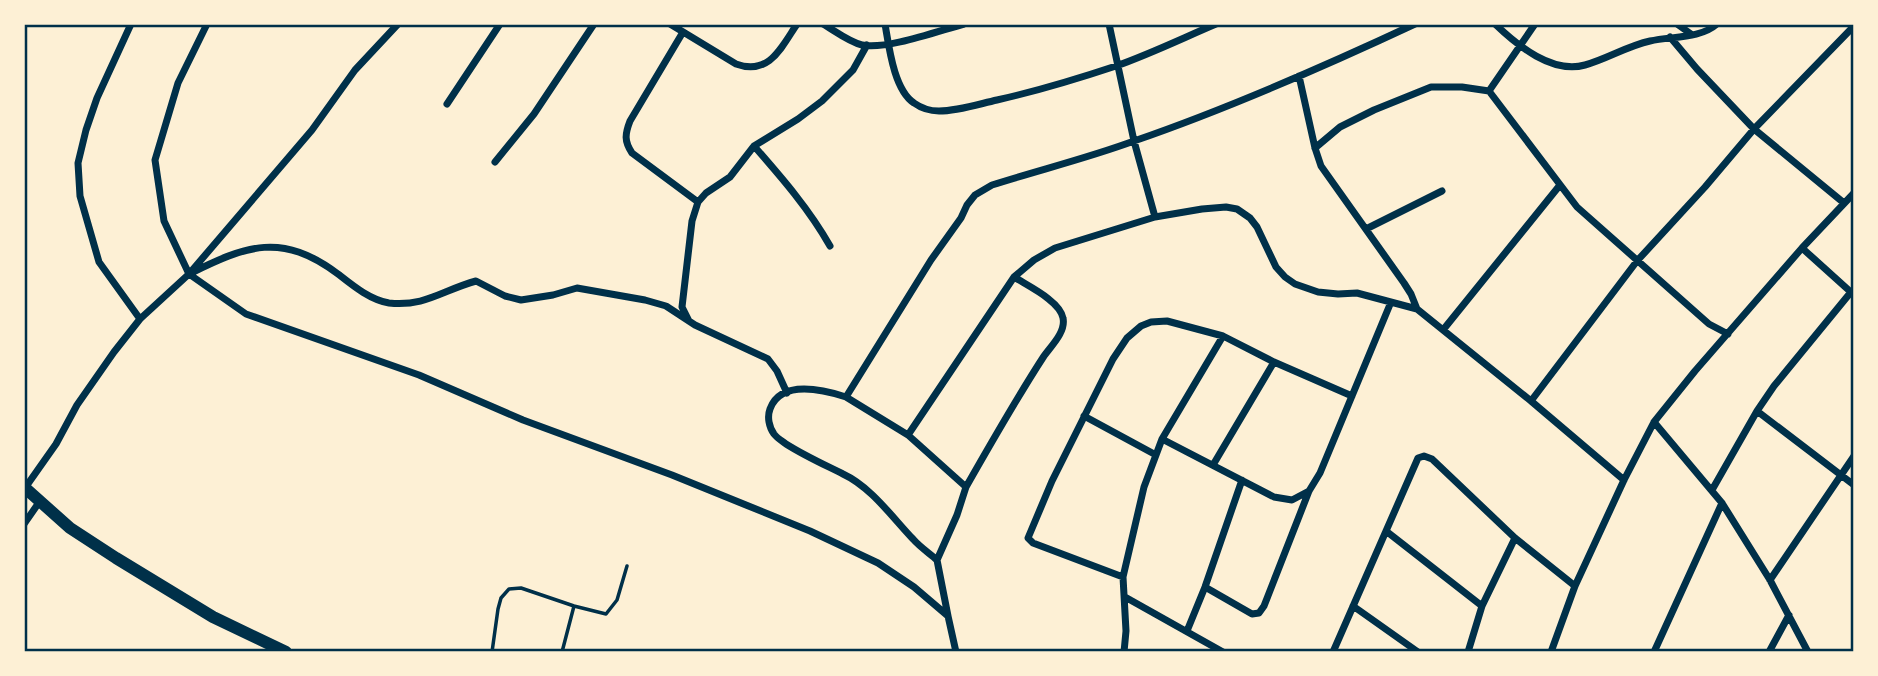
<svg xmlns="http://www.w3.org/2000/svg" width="1878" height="676" font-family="'Noto Sans',sans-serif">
<rect width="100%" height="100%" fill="#fdf0d5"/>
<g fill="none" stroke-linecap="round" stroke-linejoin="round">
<path stroke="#003049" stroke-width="3.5" d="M492,652L498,609L501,598L509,589L521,588L574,606L606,614L617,600L627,566
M562,652L574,606"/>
<path stroke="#003049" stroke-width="7" d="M131,24L97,98L86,130L78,163L80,196L99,262L140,319
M207,24L178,83L155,160L164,221L189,274L246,314L419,375L523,420L672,475L810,531L878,563L914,587L948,616L956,652
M670,24L736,64C769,76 781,48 797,24
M823,24C835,31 849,42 862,45C886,50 938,31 964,24
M885,24C889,47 894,90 914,103C921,108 930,111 939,111C958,111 979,104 997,100C1037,91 1077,79 1116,66C1150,54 1183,38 1216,24
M1109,24L1134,141L1155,217
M1495,24C1518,46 1552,74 1585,65C1607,59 1627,46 1650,41C1672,36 1700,39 1717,24
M1677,24L1691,34
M683,32L630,121C625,134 624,141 632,153L698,202
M1670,37L1697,69L1754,129L1844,203
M1299,76L1315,148L1321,166L1404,283L1411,294L1417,309
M1489,91L1577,207L1709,324L1728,334
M447,104L500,24
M754,146C782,178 809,209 830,246
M1315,148L1340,127L1374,110L1431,87H1462L1489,91L1535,24
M495,162L534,114L594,24
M1366,229L1442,191
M1802,248L1853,294
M189,274C247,245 282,232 338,274C352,285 370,300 389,303C425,307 443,290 476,281L505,296L521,300L553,295L577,288L645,300L666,306L695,325L768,359L777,371L787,393
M688,319L682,307L692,221L698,202L706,193L730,177L754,146L798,119L822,101L853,70L867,45
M1443,330L1560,185
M846,397C824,390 781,379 770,409C767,417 769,427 774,434C777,438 782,441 786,444C805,456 823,464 843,474C871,487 892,517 913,539C920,547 929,553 937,560
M1531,401L1637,261L1705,187L1754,129L1854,26
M1757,411L1854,485
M1084,416L1156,455
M1654,422L1722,503L1770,580L1808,652
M908,435L846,397L931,260L961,218L967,205L975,195L992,185C1039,170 1088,158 1134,141C1230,108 1323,67 1415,24
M1162,439L1274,497L1292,500L1309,491
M1213,465L1274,362
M966,487C991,443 1016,399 1044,356C1051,346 1066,332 1063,318C1060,301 1028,286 1014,277
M25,488L56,444L77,405L114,352L140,319L189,274L312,130L355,70L398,24
M1712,490L1757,411L1774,386L1851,292
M24,524L40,501
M1386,531L1482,606
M1123,577L1033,543L1028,538L1052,481L1113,359L1127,338L1141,326L1151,322L1167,321L1223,336L1274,362L1352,396
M1770,580L1854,456
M1205,587L1252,614L1259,613L1264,606L1309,491L1320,473L1391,302
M1125,597L1223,652
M1353,606L1418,652
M948,616L937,560L957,515L966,487L908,435L1014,277L1034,260L1055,248L1155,217L1202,209L1226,207L1237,209L1250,218L1257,227L1276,267L1285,277L1295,284L1318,292L1338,294L1357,293L1417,309L1531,401L1624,480
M1187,631L1205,587L1242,480
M1124,652L1126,631L1123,577L1144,487L1162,439L1223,336
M1333,652L1418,458L1424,456L1432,459L1515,538L1575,586
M1468,652L1482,606L1515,538
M1551,652L1575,586L1624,480L1654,422L1695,371L1802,248L1854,193
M1654,652L1722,503
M1769,652L1789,615"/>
<path stroke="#003049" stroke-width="12" d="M24,487L70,528L116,558L213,617L286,652"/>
</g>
<rect width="1878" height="676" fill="none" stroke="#fdf0d5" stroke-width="52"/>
<rect x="26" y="26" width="1826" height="624" fill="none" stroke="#003049" stroke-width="2.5"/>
</svg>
